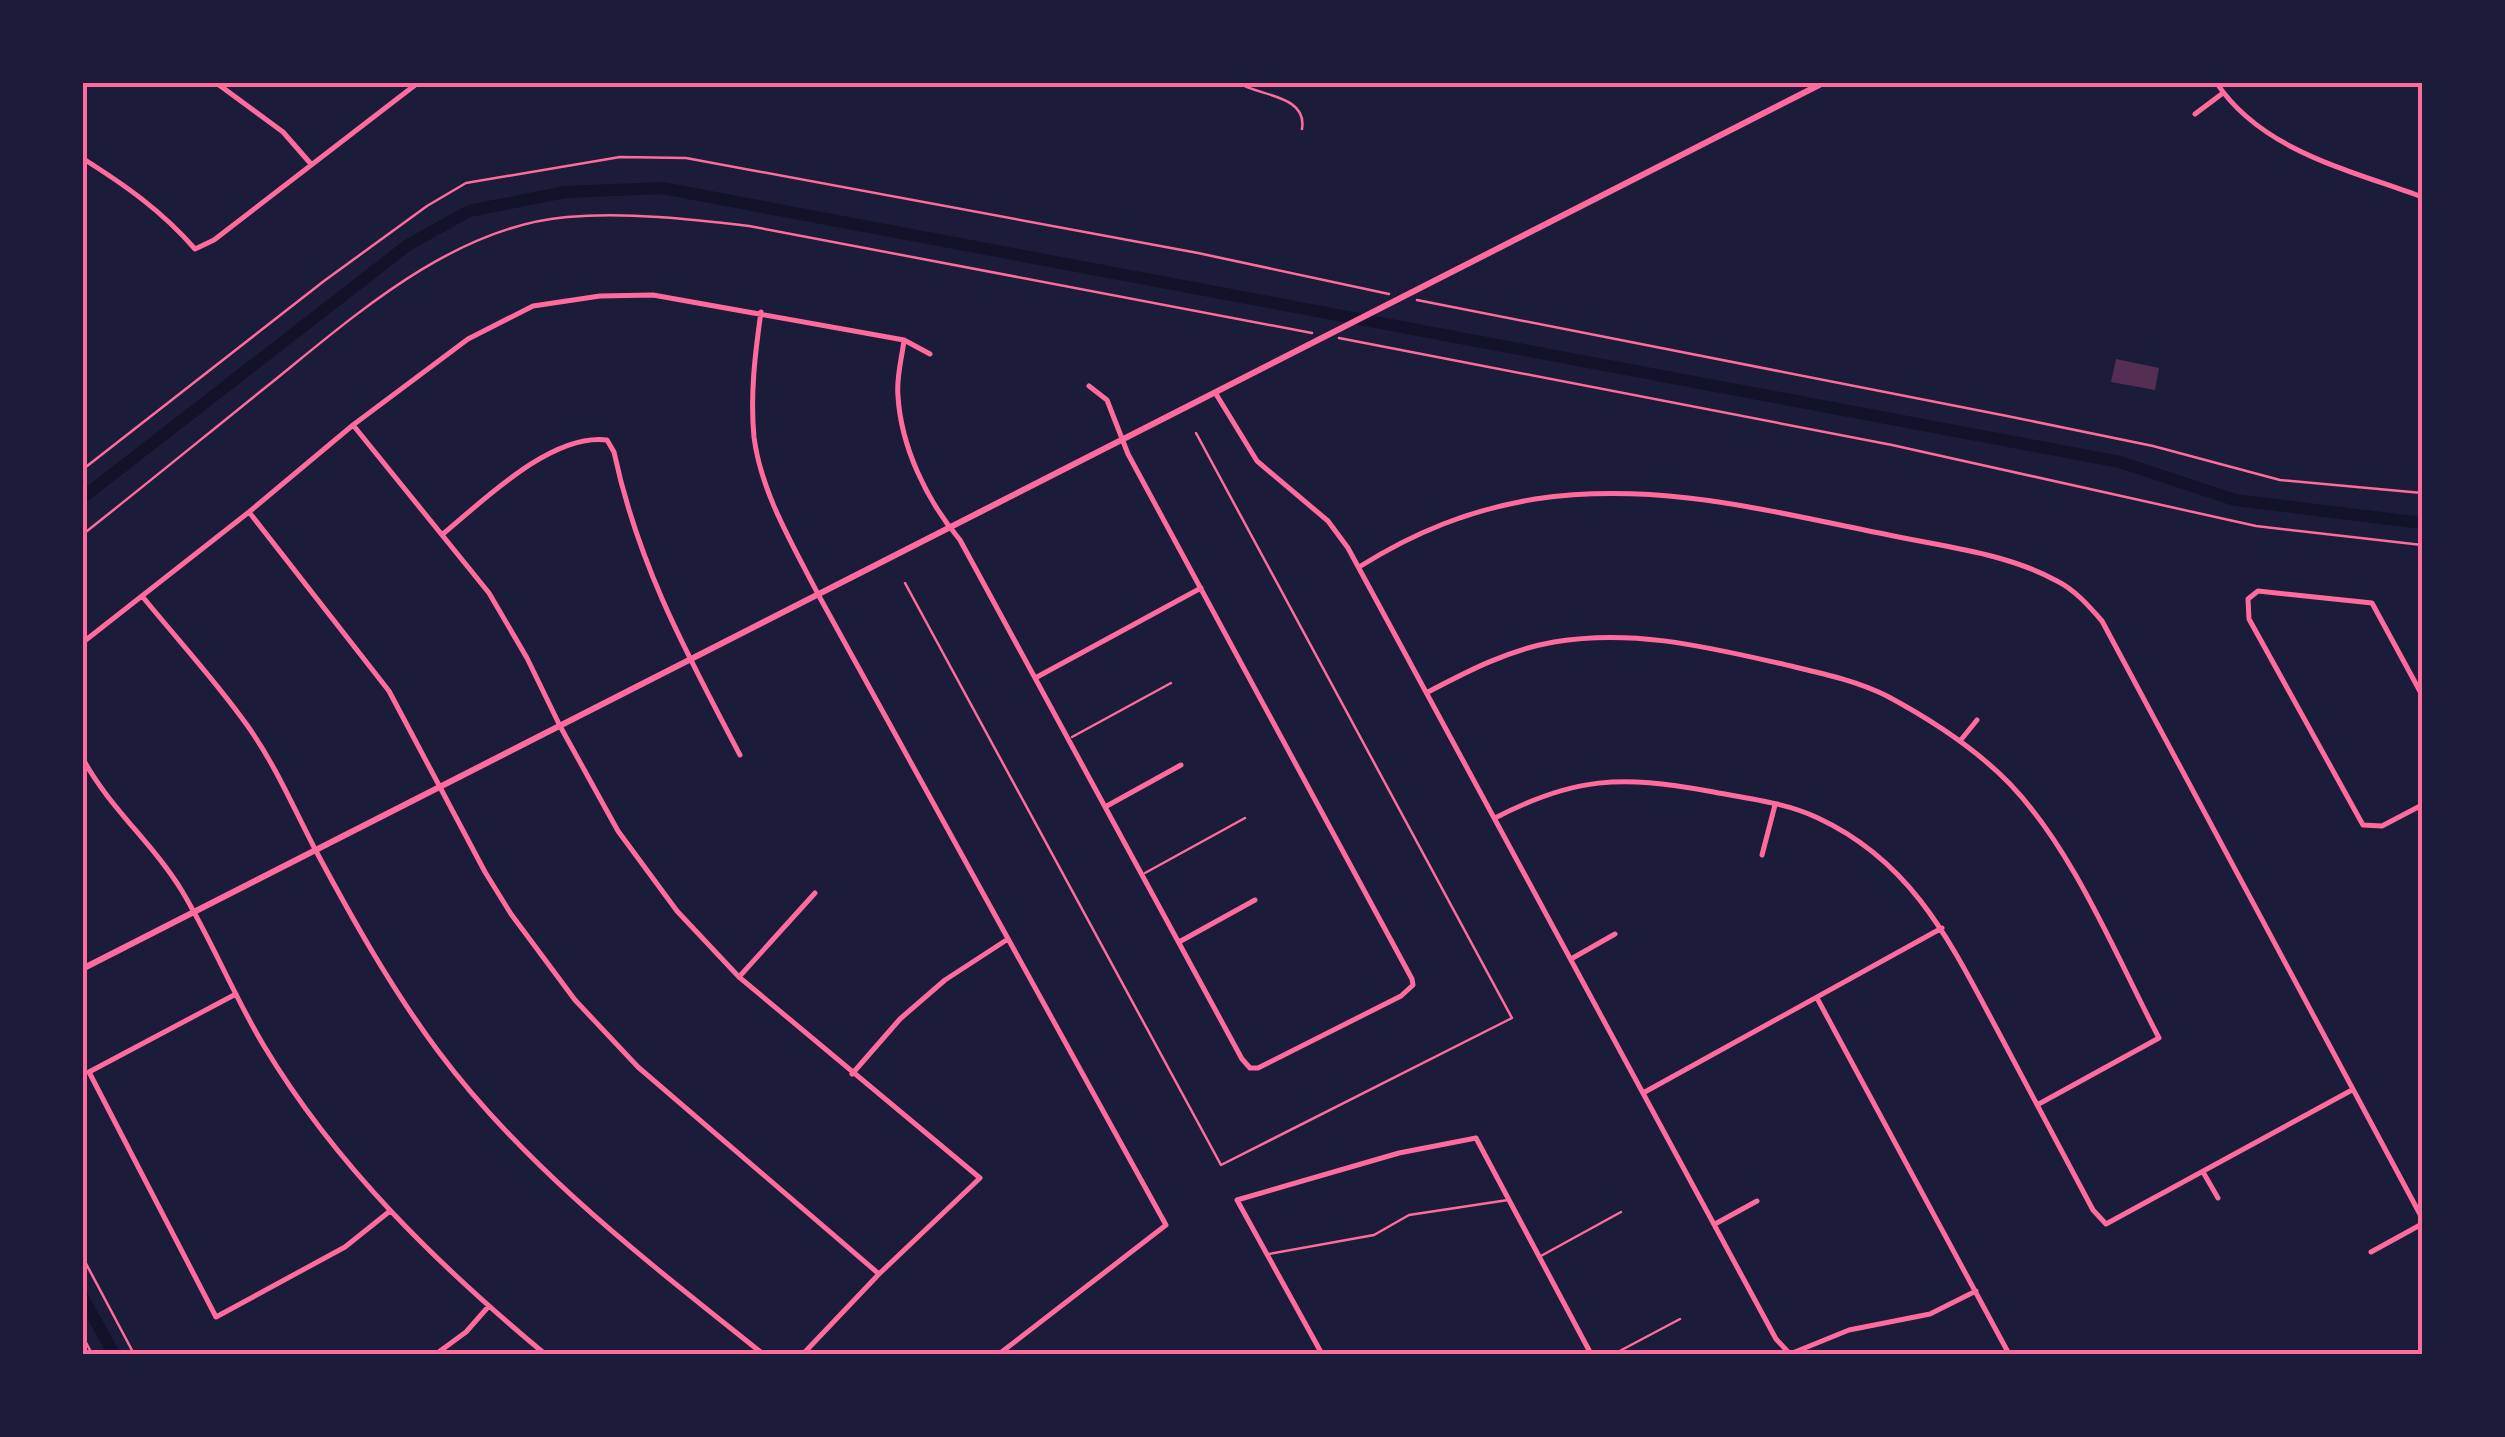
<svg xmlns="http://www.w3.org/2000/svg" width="2505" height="1437" font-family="'Archivo Narrow',sans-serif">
<rect width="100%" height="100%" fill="#1b1b3a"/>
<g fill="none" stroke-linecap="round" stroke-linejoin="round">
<path stroke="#12122b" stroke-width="12" d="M82,498L408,245L469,211L565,192L662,188L2120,462L2235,500L2422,523
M82,1296L114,1354"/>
</g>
<path fill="#542f53" d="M2116,359L2159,368L2155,390L2111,382Z"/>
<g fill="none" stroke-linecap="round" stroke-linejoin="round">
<path stroke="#ff6b9d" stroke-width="2.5" d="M1237,82C1256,96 1308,94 1302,129
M1417,300L2007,416L2153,446L2280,480L2422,493
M1339,338L1892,445L2256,526L2422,545
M82,470L324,281L427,206L466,183L620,157L686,158L1198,253L1389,294
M82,535C144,486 205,436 266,387C352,318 451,227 567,217C627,212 689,219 749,226L1312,333
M82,1256L134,1354
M82,1335L92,1354"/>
<path stroke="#ff6b9d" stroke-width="2.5" d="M905,583L1221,1165L1512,1018L1196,433
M1072,737L1171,683
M1145,873L1245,818
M1269,1254L1374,1235L1409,1215L1508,1200
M1539,1257L1621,1212
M1614,1354L1680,1319"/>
<path stroke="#ff6b9d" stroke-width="5" d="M215,82L283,132L311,164
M2216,82C2261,151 2350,170 2422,197
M2195,114L2223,93
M82,158C125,185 162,211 195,249L214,240L419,82
M761,312C755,354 750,395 754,437C761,493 794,547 819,596L1166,1225L999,1354
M904,340C902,358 896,378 898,396C901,447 927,501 960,540L1242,1059L1250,1068H1258L1401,996L1413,985L1412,979L1128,454L1107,400L1089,386
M1216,394L1257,461L1328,521L1348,548L1776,1339L1790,1354L1849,1330L1930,1314L1976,1291
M353,425L489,593L527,658L560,726L618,831L677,911L739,977L980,1178L879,1274L803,1354
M249,512L389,691L485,872L511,914L575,1000L638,1067L879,1274
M443,534C483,501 551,433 607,440L614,452C638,565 687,654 740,755
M1359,567C1415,532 1469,510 1535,499C1659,481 1768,511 1889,535C1945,547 2006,553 2057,581C2075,590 2089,606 2102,621L2422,1218
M142,596C177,639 215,680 247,725C275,764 294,809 316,851C353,920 391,988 438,1051C527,1170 647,1261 763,1354
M82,643L249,512L353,425L468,339L533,306L600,296L653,295L904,340L930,354
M1037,677L1201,588
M1428,692C1468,671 1508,650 1554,642C1632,629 1703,646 1778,663C1815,672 1853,679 1887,696C1930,719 1976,749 2010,784C2074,851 2116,956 2159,1038L2037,1105
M2422,695L2372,603L2258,591L2248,599L2249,619L2363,825L2382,826L2422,805
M1960,741L1977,720
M82,757C109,808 153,843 182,891C212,941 234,996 264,1046C336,1166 439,1266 545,1354
M1105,807L1181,765
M1495,818C1574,777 1621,775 1708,791C1744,798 1785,802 1818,818C1915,863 1952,946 2000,1035C2031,1093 2062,1151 2093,1210L2106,1224L2352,1090
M1762,855L1775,805
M1179,942L1255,900
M1571,959L1615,934
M739,977L815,893
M236,994L89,1072L216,1317L345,1247L390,1211
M1817,998L2009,1354
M852,1074L900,1019L945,980L1008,939
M1643,1093L1942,928
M2203,1172L2218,1198
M1715,1224L1757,1201
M2371,1252L2422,1224
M436,1354L466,1332L488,1307
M1322,1354L1237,1200L1399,1153L1476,1138L1591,1354"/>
<path stroke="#ff6b9d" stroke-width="6" d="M82,969L1825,82"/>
<path stroke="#ff6b9d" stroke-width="8" d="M2420,1354L2422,1353"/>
</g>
<rect width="2505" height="1437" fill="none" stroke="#1b1b3a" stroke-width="170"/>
<rect x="85" y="85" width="2335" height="1267" fill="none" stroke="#ff6b9d" stroke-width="4"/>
</svg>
